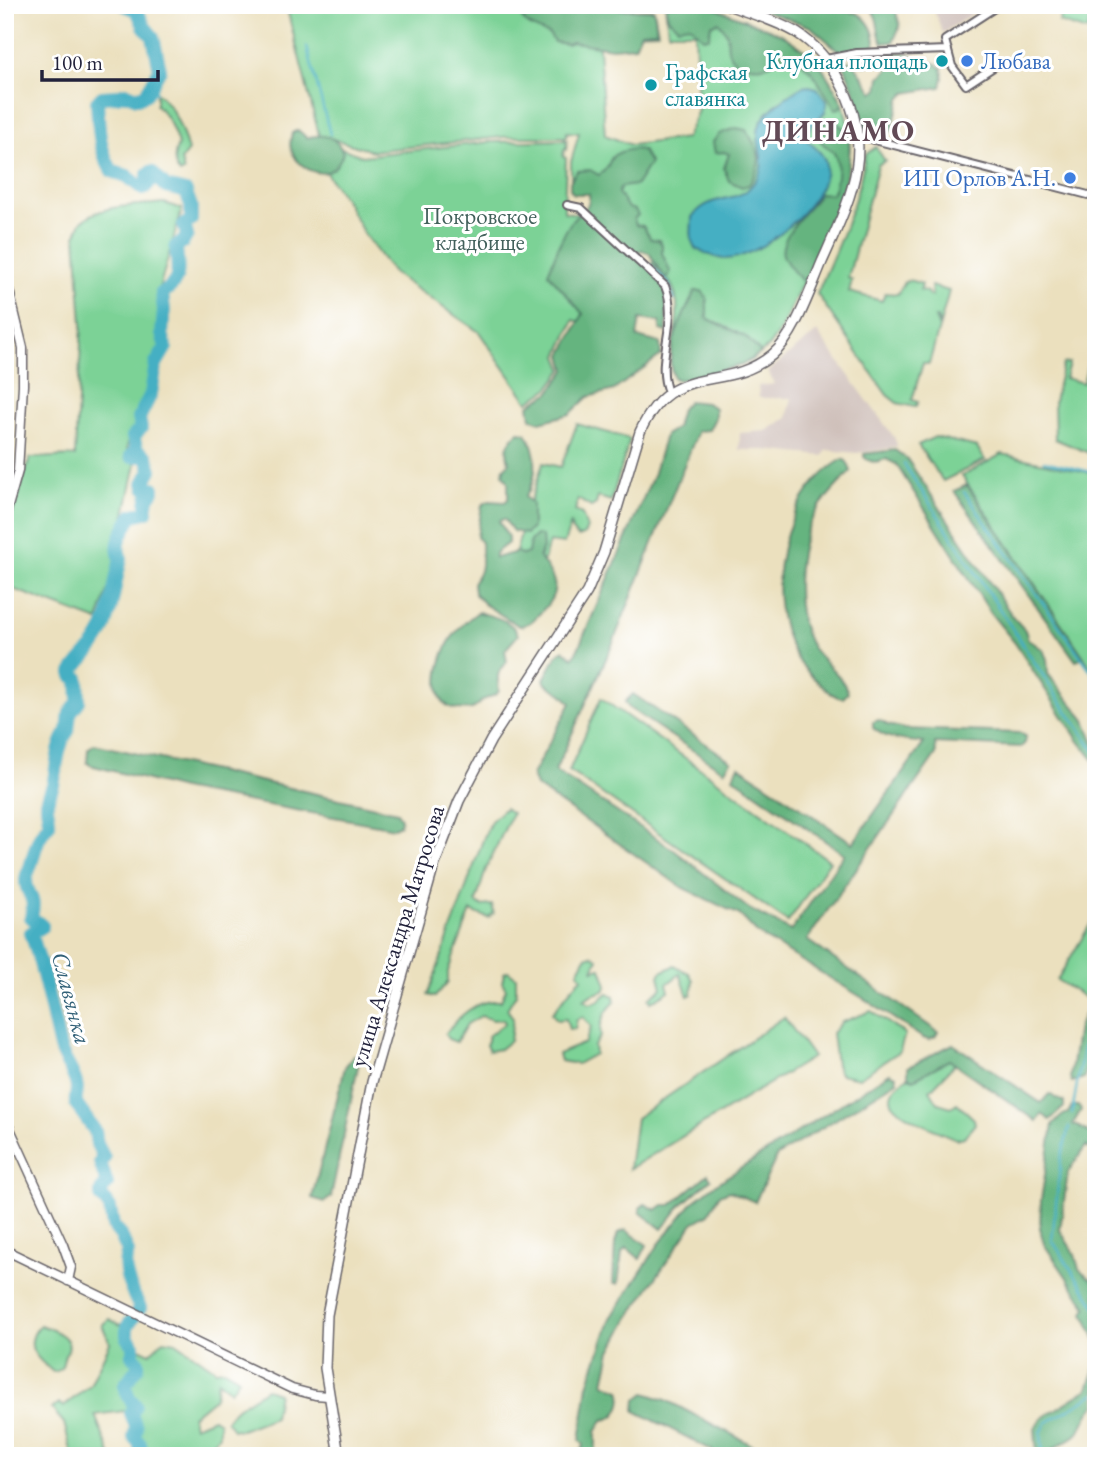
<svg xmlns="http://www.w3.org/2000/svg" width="1101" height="1461" font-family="'EB Garamond',serif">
<rect width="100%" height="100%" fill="#fff"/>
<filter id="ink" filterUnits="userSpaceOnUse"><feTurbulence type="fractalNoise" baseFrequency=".0143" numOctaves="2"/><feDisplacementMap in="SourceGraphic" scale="14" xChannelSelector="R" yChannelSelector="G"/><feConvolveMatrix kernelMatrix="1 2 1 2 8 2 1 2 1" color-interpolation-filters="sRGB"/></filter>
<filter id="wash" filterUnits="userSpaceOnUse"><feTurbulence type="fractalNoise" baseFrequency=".00686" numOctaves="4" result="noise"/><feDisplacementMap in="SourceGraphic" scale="28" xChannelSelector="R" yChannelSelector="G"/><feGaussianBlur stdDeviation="1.57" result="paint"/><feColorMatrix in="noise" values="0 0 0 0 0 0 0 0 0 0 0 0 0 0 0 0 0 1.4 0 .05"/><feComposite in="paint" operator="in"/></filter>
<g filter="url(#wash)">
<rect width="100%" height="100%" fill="#ebe0be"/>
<path fill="#cfc0ba" d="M932,5H986L943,33Z
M817,332L894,437L898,447L857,453L827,450L823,456L764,450H739L740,433L766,431L787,418L792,398H759L758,386L774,384L768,371Z"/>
<path fill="#7cd296" stroke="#4f7a68" stroke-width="2" d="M286,5H618L619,9H654L658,32L598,34L605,135L631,145L686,138L698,110L695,32H668L665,5H707L781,34L809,53L822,67L843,103L849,128L850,149L839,204L781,329L769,346L753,359L742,365L679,380L674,378C662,350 689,317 671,284C666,277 658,270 652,264L655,259L590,192L571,191V162L579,133L567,132L566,137H503L372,151L330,138L320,139Z
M1065,5H1096L1087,31L1059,22Z
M156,92C174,106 182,129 188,151L181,160L184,172L180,174C173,166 173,155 178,145C173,129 169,117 156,105Z
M567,140L566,150H564L563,157L566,158L564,212L578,214L625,256L590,325L574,320L558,356L563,369L548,389L528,402L479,332L393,273L364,234L346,201L311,152L328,143L362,156L489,142Z
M876,147L885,161L878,165L848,278L852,280L849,292L882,301L885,293L898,294L904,282L909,280L922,284L920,290L927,292L929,296H932L931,286L949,291L940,325L937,318H935L939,328L929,364L923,363L912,400L918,402L915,407L897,403L887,395L817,294C836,249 858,204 865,155Z
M164,203L182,209L159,289L158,325L161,348L151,366L150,384L138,424L128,435L127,458L136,464L109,587L98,621L5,586V537L30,458L75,456L82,324L76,235C78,230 79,224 83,220C103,204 139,206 164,203Z
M1096,355V456L1055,439L1054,401L1063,364L1069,363L1065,378L1083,383L1089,360Z
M577,424L630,439L611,501L598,497L596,504L591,507L578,499L575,511L582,514L587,528L584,535L578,537L572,531L571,523L564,544L549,542L541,569L513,562L527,512L543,463L561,467Z
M935,437L977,447L985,460L943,481L918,445Z
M1002,454L1096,474V675L962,476Z
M601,698L830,861L788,922L569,771Z
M505,808L512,813L486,869L476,902L481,906L492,905L494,913L488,918L471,911L448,971V982L435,997L428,995L484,837L491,821Z
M1096,915V992L1091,1001L1057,980Z
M592,955L598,959L593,970L601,968L607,985L604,991L591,995L584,1000L590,1004L598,1001L608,993L614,996L615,1002C606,1010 598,1024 601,1036L594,1046L595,1054L577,1064L560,1061L558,1054L585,1043L591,1027L583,1017L577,1019L575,1029H569L566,1019L557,1020L552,1013C563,1001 569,989 582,978L578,972L586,957Z
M674,966L689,973L693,980L692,994L688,996L680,974L667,984L669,991L651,1002L649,998L662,988L659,976L661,972Z
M508,971L516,977V994L507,1009L513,1018L510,1041L500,1049L489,1051L486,1045L488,1036L505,1023L503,1019L493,1020L481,1016L467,1024L456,1042L448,1039L445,1034C459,1016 476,999 501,1001L506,989L502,982L504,973Z
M871,1011L905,1034L900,1051L859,1078L840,1074L836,1065L832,1033L842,1022Z
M784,1017L813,1057L629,1169L636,1118Z
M949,1059L956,1063L930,1090L938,1103L951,1107L957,1103L974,1119L975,1124L964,1137L956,1139C943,1133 891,1114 891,1098C891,1088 902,1082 908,1077L914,1079Z
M109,1319L131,1330L133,1345L150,1353L164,1340L176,1342L216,1370L224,1369L239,1378L234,1387L230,1391L218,1380L215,1397L192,1416L194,1426L213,1418L219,1422V1435L203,1452L204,1456H133L137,1437L133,1412L125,1411L95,1415L111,1456L72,1454L64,1423L52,1409L59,1403L63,1407L90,1385L110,1343L102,1325Z
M40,1325C49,1329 73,1335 68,1350C68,1352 65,1353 65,1355C61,1365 66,1368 53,1372C36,1358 22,1346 40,1325Z
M266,1389L278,1393L274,1417L241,1430L233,1429L226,1420L234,1410Z"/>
<path fill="#65b47f" stroke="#446b5d" stroke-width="2" d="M517,5H618V9L654,10L657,31L641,32L635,46L612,48L572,42L567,44L554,42L550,35C532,26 523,28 517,5Z
M669,5H707L781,34L809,53L822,67L843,103L840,108L835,109L812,72L797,58L783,53C779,57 775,62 770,64C759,69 733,66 729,53C724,37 734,39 718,22L711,25L709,37L703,38L690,25L678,27L668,18L666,10Z
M749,5H807L857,13C868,19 875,31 875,44L871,48L839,51L811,27Z
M868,5H894L900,26L893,42L883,43C874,29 883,22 868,5Z
M905,53L914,56L916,60L912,69L915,70L925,62L935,63L942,68L943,77L941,87L906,93L900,99L892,131C882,135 872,132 863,127L857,98L844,65L848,61L853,62L873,92L878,90L880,77L896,62L893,60L863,66L858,60L859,55Z
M826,121C885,123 816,256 804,283C797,275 786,265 783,255C778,237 810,208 820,193L832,194C837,183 842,158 831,150C821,142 817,142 819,127Z
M736,128L746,130C761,153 764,161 749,185L742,187L729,181L724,168L729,154L724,152L715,153L713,142L719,134Z
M298,130L307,138C323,133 337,136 343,153C341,158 338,164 335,167C320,182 295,165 291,149C289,144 291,138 292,133Z
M634,149L642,150L650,163L636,185L621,187L618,193L628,208L635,210L638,215L634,219L636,225L643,226L651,239L659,240L662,245V253L670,271L669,277L665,278L649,253L641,250L638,253L666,291L667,332L660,330V322L640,319L637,337L660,343L661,355L614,390L588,397L570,414L540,422L531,418L529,405L549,393L566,370L562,355L583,314L548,273C555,257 561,235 572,221C580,211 591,209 589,194H574L570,189V182L577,171L590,170L599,175C617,164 600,154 634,149Z
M695,291H702L707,299V318L746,337L761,353L742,365L679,380L674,378C662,350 684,316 695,291Z
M688,401L706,403L715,408V418L709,430L698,431L610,650L555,771L674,850L749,909L791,931L844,854L733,777L739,766L853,843L924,743C906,740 888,741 873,728V722L879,720L888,725L905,729L1021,733L1026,737L1025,743L1021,747L935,743L936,754L807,940L938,1032L935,1037L929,1040L923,1038L866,1000L758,934L740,915L683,888L536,786L532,775L571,703L562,694L546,684L544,679L558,654L564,650L573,658L578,649L653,476L665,435L676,428L681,409Z
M519,432L526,433C539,452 538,479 525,497L532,503V528L526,534L513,531L504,519L499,521L508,537V543L495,553V558L517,552L523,555L528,553L530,541L536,535L542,536L543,548L539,557C556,578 562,591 542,611C534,619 530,625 519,626L484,604L474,593L473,583L480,571L481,565V543L477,537L482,505L489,501L505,502L508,499V481L503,475L504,468L509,463C505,448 507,442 519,432Z
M895,450L907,459L1013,617L1025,630L1028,639L1043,650L1047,659L1048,674L1085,720L1096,747V763L1078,740L1015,643L992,615L896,464L886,459C877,462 872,464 864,457V454Z
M843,459L847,462L851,471C839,484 825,497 816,512C795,546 791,612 812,647C823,663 842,674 848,693L843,698C832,697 825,688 817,681C753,627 773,499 843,459Z
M967,485L1083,656L1076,661L954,491Z
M478,612C493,617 512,619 518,635L505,650L507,662C496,671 497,678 499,691C494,698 487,696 481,702C473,711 470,710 457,709C427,705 439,658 451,639C458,629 468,619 478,612Z
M633,694L731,761L724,771L629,708L625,702Z
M94,744L397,812L401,818L400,825L394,828L186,790L90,765L87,762L88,749Z
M1096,992V1031L1084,1078L1072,1082L1070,1077L1078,1027Z
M953,1044L1041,1103L1049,1094L1064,1102V1107L1050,1120L1042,1114L1037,1121L949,1060L914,1079L908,1077V1067Z
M354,1055L360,1057L331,1197L325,1202L312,1198L345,1067Z
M890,1073L896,1076L897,1081L777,1156L755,1202L730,1191L719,1195L709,1214L693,1223L628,1319L611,1351L604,1383L620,1390C625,1403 618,1419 603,1420L596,1432V1456H580L584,1445L580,1440L588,1385L611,1318L659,1244L693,1202L713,1186Z
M1072,1106H1078L1081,1110L1073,1124L1096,1136V1153L1086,1146L1068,1172L1060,1230L1075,1255L1079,1269L1096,1283V1340L1084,1313L1087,1307L1044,1244L1040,1229L1041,1200L1053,1124L1063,1115L1068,1113Z
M708,1174L711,1179L681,1205L662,1229L641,1213L640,1208L645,1204L656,1210L663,1205H671Z
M626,1230L647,1245L640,1259L627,1248L622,1252L618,1284H613L615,1243L618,1233Z
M1096,1366V1405C1085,1413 1085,1427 1076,1435C1068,1442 1058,1443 1051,1452L1053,1456H1037L1035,1428L1042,1418L1088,1389Z
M645,1393L666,1400L773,1456H712V1450L635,1411L636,1400Z"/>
<path fill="#45afc3" stroke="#34687f" stroke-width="2" d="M805,85L817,88L827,101L825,112L807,131L808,141C815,148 825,154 826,166C827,203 760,259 725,259C715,259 704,253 695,248L691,239L692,217C713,191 737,205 752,185C769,164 758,156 758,134C757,114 790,94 805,85Z"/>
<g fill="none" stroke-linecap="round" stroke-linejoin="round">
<path stroke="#45afc3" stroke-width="2.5" d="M307,47L330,134
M148,90L156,92
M649,265L668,283L674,300
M1044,461L1096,473
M904,464L1060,701L1096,752
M964,492L1096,678
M1072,1113L1086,1032L1096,1012
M1069,1127L1061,1158L1052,1240L1096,1307
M1043,1456L1041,1433L1046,1423L1096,1393"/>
<path stroke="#45afc3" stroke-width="14" d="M125,5L137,10L144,26L153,37L160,69L146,94L137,98L125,93L117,96L102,97L97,102C99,127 98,148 112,171L127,176L143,189L148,184V174L151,172L166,187L186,192L191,206V220L184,225L187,235L183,242L176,246C177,268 184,280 162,293L164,310L162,334L166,347L156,364L151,394L139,418L141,428L133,437L137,449L131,456H138L142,453L147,457L151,470L144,483L145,487L153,488V491L148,498L146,512L133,515C125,529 113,543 121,559C113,587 113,619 96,643C89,654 79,661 72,673L73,676L78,678L79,701L70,713L68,731C57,745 57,768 53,785C51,791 48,796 47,802C46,810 50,816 49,824C37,837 36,847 31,864C30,869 26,874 26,880C26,896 37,895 31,917L42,926L31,933C44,971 51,1010 60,1048C64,1062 76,1074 77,1088C77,1094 75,1099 76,1104L95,1131L97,1144L104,1158L100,1162L107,1184L101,1191V1196L110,1208L113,1226L121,1236L128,1252C120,1269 132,1292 140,1308L127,1327V1336L133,1345V1355L138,1362V1367L125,1385L128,1396L135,1405L131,1413L136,1427L134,1437L140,1444L142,1456"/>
</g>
</g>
<g filter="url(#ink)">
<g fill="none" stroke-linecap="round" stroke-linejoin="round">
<g stroke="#686469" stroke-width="10">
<path id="minor" d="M826,59L857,53L948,50
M998,64L966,85L952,66L945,40L999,5
M859,136L1096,197
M567,205L581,208L665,286C680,322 654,359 668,392"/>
</g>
<g stroke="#686469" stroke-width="11">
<path id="tertiary" d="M5,274L23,348V385L18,471L5,517
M5,1118L63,1245L71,1267L68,1281
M5,1250L292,1389L315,1395L328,1396"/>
</g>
<g stroke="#686469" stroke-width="12">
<path id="secondary" d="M339,1456L325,1368L327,1315L372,1082L433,869L459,801L491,740L587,592L604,552L640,432C673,358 723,395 772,355C795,336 810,290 822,262C851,197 877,148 839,80C829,61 816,45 797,33C776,20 751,14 728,5"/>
</g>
<use href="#minor" stroke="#fff" stroke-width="6"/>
<use href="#tertiary" stroke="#fff" stroke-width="8"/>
<use href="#secondary" stroke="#fff" stroke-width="9"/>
</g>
</g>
<g fill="#0f9aa8" stroke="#fff" stroke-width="2.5">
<circle cx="942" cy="61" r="7"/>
<circle cx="651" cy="85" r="7"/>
</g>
<g fill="#3f7fe0" stroke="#fff" stroke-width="2.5">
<circle cx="967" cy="61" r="7"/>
<circle cx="1070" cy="178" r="7"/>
</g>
<g text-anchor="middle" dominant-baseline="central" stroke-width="6" stroke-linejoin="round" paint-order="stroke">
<g font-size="23" fill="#0d838f" stroke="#fff" text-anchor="end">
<text x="928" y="61">Клубная площадь</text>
<text x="665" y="72" text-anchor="start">Графская<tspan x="665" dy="26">славянка</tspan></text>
</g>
<g font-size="23" fill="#366cbe" stroke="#fff" text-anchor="start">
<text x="981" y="61">Любава</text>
<text x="1056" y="178" text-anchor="end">ИП Орлов А.Н.</text>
</g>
<g font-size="23" fill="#42605b" stroke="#fff">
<text x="480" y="216">Покровское<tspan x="480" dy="26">кладбище</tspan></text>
</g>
<g font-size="23" fill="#22223b" stroke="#fff">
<text transform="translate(397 936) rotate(-73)">улица Александра Матросова</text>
</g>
<g font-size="24" font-style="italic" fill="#326178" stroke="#fff">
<text transform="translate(72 998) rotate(75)">Славянка</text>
</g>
<g font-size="30" font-weight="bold" letter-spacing="2" fill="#624a56" stroke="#fff">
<text x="839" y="130">ДИНАМО</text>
</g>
</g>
<rect width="1101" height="1461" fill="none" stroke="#fff" stroke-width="28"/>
<path d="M42 70v10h116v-10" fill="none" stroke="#22223b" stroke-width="3.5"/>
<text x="52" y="70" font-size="21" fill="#22223b" stroke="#ffffff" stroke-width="5" paint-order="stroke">100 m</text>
</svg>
